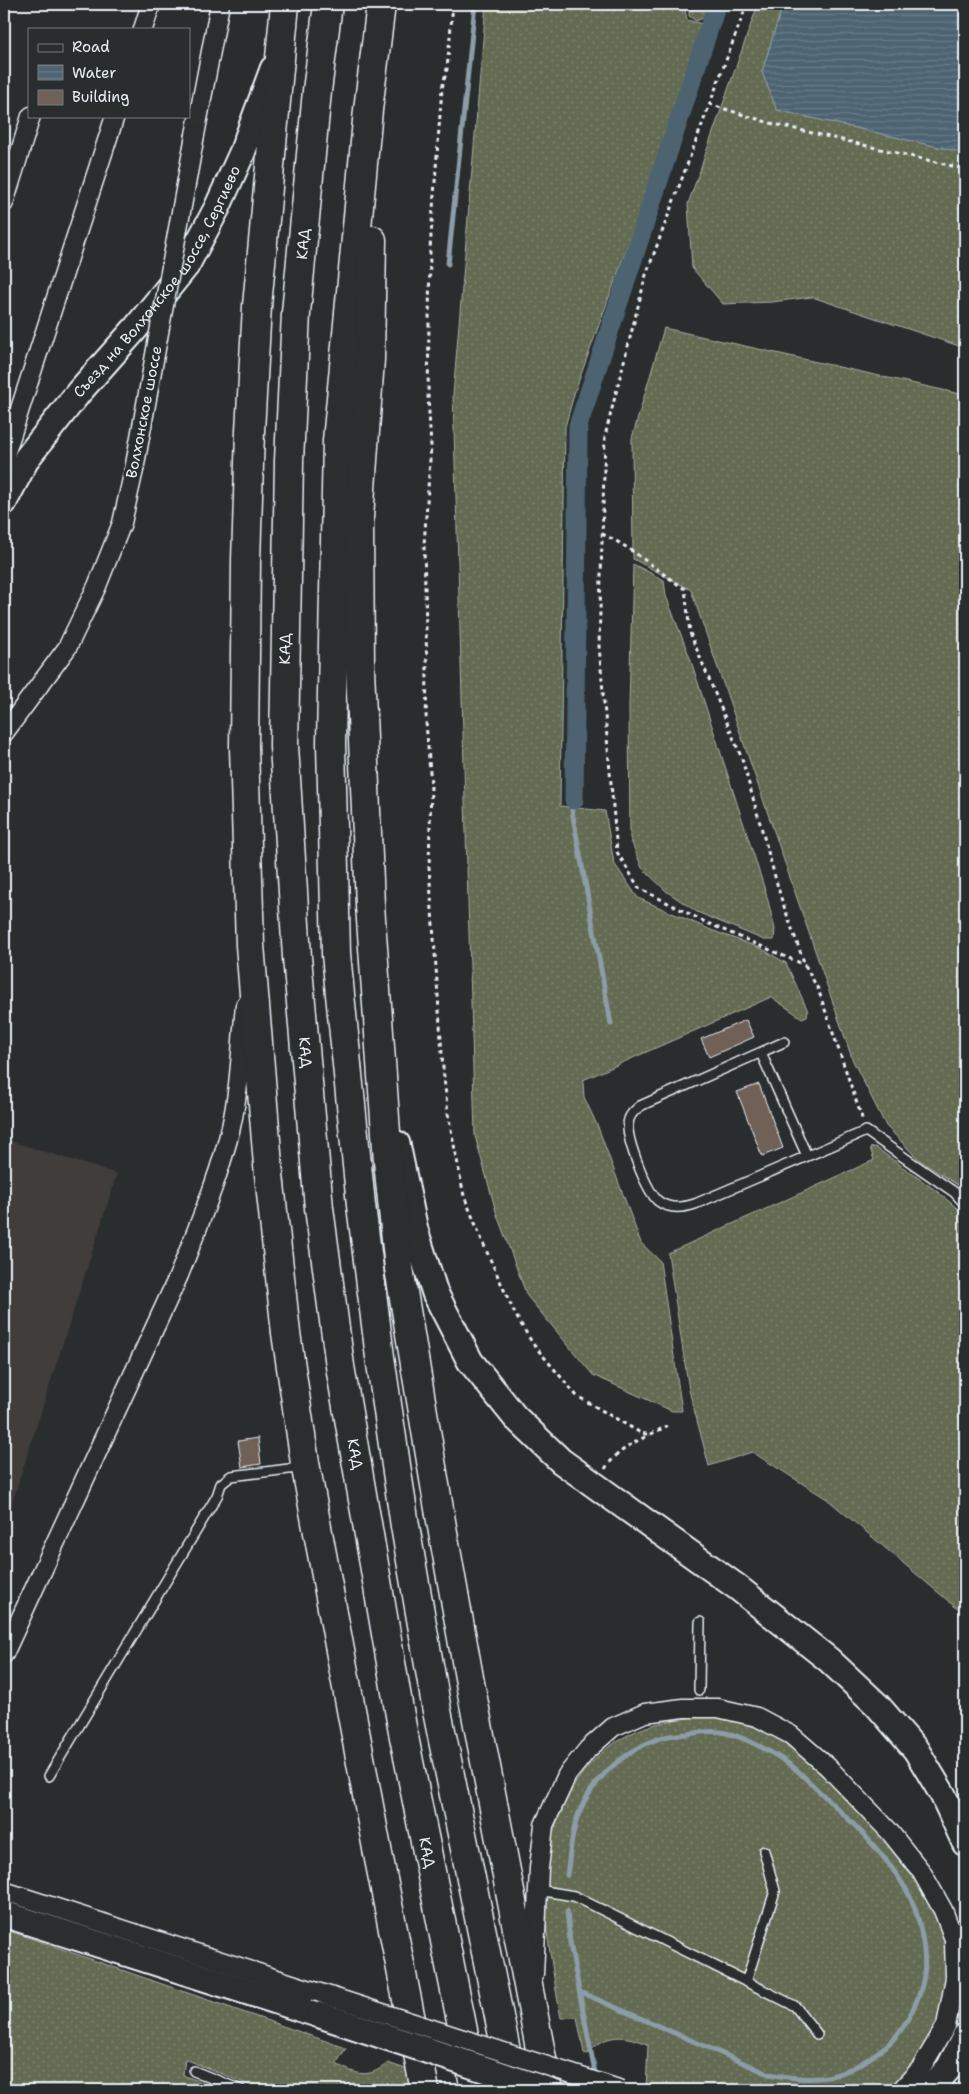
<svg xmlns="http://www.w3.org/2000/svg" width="969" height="2094" font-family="'Shantell Sans',sans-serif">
<defs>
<pattern id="grass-dots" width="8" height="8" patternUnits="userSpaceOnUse" patternTransform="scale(1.25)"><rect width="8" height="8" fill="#646c52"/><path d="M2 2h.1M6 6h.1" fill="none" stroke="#7a816c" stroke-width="1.8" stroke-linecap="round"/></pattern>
<pattern id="water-rules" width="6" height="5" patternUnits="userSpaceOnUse" patternTransform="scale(1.25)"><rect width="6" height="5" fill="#4e6472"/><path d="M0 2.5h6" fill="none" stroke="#687b87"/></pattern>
</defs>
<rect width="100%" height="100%" fill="#2a2d2e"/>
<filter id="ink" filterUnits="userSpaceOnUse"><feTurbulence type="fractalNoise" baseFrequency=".02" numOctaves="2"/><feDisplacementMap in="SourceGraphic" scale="10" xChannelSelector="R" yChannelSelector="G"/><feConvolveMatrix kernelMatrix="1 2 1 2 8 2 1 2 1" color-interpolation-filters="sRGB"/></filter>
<g filter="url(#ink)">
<path fill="#3f3c3a" d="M4,1139L117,1174L4,1528Z"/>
<path fill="url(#grass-dots)" stroke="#a6aea5" d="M486,4H684L687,20L703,24L644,201L575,391L565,427L560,806L605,811L614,863L638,898L711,930L760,948L786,963L808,1011L807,1016L802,1018L771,997L583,1080L584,1097L598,1127L641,1243L660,1261L682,1411H672L593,1375L527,1296L497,1215L475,1136L453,395Z
M689,4H709L705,17L696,21L689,16Z
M758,4H783L762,72L777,110L965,153V348L812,297L772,302L723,304L692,268L688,204Z
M664,328L965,395V1190L918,1159L886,1126L853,1061L691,590L633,559L632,438Z
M633,564L664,580L666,596L690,658L766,893L775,929L774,940H764L697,912L666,891L642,868L630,838L629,706Z
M875,1147L938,1192L965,1215V1615L827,1499L752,1452L709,1466L689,1390L668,1253L874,1160L870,1148Z
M710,1716L755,1724L791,1743L857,1804L929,1893L948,1943L945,2015L896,2090H650L646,2089L648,2044C624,2035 606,2032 588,2054L584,2053L577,2017L561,2018C556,1992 552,1966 548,1939C546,1923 543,1906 544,1890C547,1830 570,1766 626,1736C651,1722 681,1718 710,1716Z
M4,1929L346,2048L336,2064C358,2075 368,2079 388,2063L417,2073L420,2090H261L185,2059L183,2075L221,2090H4Z"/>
<path fill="url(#water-rules)" stroke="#8c9ca8" d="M783,4H965V153L777,110L762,72Z"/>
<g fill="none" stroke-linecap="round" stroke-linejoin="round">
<path stroke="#8c9ca8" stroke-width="5" d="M448,264L475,4
M574,800L572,811L611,1024
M567,1875C570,1856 571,1832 579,1813C593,1778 624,1751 660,1738C668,1735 678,1735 687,1734C699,1732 715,1730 726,1733C747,1738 776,1754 793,1767C803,1775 812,1785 822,1794C852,1822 886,1854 907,1891C919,1912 927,1951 924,1975C921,1998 904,2032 886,2046C845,2079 819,2084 769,2074L580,1992
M567,1911L570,1943L596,2078"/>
<path stroke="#4e6472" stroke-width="19" d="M574,800L578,426L717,4"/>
</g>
<path fill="#706057" stroke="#e8f1f8" d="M746,1020L754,1037L709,1057L701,1039Z
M759,1084L783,1148L762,1156L737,1092Z
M258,1438L261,1464L242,1467L238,1441Z"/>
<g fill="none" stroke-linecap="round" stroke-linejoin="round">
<g stroke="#e8f1f8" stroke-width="12">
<path id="lane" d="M784,1042L640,1106C634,1111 628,1116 628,1125C627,1141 646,1190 658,1201C670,1210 683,1208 695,1204L866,1131L954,1192L965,1204
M761,1053L807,1156
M699,1690L700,1622
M49,1776L217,1496L221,1484L231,1476L297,1468
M544,1891L574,1896L795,2006L817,2034
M746,1982L775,1891L764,1851
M194,2071L241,2090"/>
</g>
<g stroke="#e8f1f8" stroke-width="21">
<path id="street" d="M143,29L151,4
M195,135L220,4
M4,203L31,116
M4,458L115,116
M4,733L67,648L97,586L122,523L134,470
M4,1654L179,1275C198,1226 219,1178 231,1127C240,1087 241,1046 245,1005
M4,1891L314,1991
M534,1974L539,1868L544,1825L567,1775L588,1749L613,1727L645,1713L683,1708H718L757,1717L791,1735L828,1767L889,1831L921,1871L943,1910L954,1939L955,1978L946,2026L921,2068L901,2090"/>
</g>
<g stroke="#e8f1f8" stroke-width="29">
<g id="secondary">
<path id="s1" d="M4,502L27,458L79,392L135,329L186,266L217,208L242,153L273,69"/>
<path d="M397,1144L415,1230L435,1293L470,1361L515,1417L561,1461L737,1587L829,1660L877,1705L916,1750L943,1795L965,1843"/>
<path d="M4,1914L320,2015"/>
<path d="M929,2090L949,2068L965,2037"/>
</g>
</g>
<g stroke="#e8f1f8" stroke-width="31">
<g id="highway">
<path d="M285,4L257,306L250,431L246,561L244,747L250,945L268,1165L286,1333L305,1463L378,1854L425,2090"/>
<path id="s2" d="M328,4L317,91L296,313L289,461L284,746L297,957L319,1208L340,1366L402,1727L475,2090"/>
<path d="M381,4L368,110L337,441L331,743L336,954L361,1205L380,1357L405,1526L437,1711L514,2090"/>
<path d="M372,240L370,359L359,518L360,668L370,905L388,1161L399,1268L442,1527L470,1683L548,2090"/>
</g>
</g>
<path stroke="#e8f1f8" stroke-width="3" stroke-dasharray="4 4" stroke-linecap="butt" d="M453,4L447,69L442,88L430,249L428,396L431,446L424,545L427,672L426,722L431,785L429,867L443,1068L448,1114L464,1196L486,1250L515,1314L533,1344L577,1396L639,1432L649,1435L667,1426
M747,4L646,275L605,436L599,646L617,852L639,888L705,922L805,965
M709,104L770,123L965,169
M602,534C632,547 657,571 685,589L690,633L742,759L781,898L805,965L818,989L863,1121
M605,1469C615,1453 632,1443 649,1435"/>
<use href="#lane" stroke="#2a2d2e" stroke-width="9"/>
<use href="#street" stroke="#2a2d2e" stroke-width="18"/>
<use href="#secondary" stroke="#2a2d2e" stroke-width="25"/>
<use href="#highway" stroke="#2a2d2e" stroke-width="28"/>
<g stroke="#e8f1f8" stroke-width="21" stroke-linecap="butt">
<path id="street-bridge" d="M134,470L195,135
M314,1991L622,2090"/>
</g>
<g stroke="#e8f1f8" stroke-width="29" stroke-linecap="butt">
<path id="secondary-bridge" d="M320,2015L547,2090"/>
</g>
<use href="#street-bridge" stroke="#2a2d2e" stroke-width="18"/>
<use href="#secondary-bridge" stroke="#2a2d2e" stroke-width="25"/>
</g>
</g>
<g text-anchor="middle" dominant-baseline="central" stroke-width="5" stroke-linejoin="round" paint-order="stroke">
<g font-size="15" fill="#e8f1f8" stroke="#2a2d2e">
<text transform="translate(303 244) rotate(-85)">КАД</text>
<text stroke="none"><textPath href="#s1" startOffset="270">Съезд на Волхонское шоссе, Сергиево</textPath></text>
<text transform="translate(144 412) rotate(-79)">Волхонское шоссе</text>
<text transform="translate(285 649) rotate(-89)">КАД</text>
<text stroke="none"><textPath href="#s2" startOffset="1051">КАД</textPath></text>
<text stroke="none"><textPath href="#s2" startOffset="1456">КАД</textPath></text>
<text stroke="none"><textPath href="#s2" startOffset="1861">КАД</textPath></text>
</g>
</g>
<rect width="969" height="2094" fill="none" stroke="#2a2d2e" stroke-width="20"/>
<rect x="10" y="10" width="949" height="2074" fill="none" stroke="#e8f1f8" stroke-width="2" filter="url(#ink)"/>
<rect x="28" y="28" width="162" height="90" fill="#2a2d2e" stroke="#767b7f"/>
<rect x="38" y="44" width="25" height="8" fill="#2a2d2e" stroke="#767b7f"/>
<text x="72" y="52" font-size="15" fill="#e8f1f8">Road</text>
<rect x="38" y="65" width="25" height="15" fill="url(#water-rules)" stroke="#767b7f"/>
<text x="72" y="78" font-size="15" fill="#e8f1f8">Water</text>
<rect x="38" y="90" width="25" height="15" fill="#706057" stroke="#767b7f"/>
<text x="72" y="102" font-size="15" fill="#e8f1f8">Building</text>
</svg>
